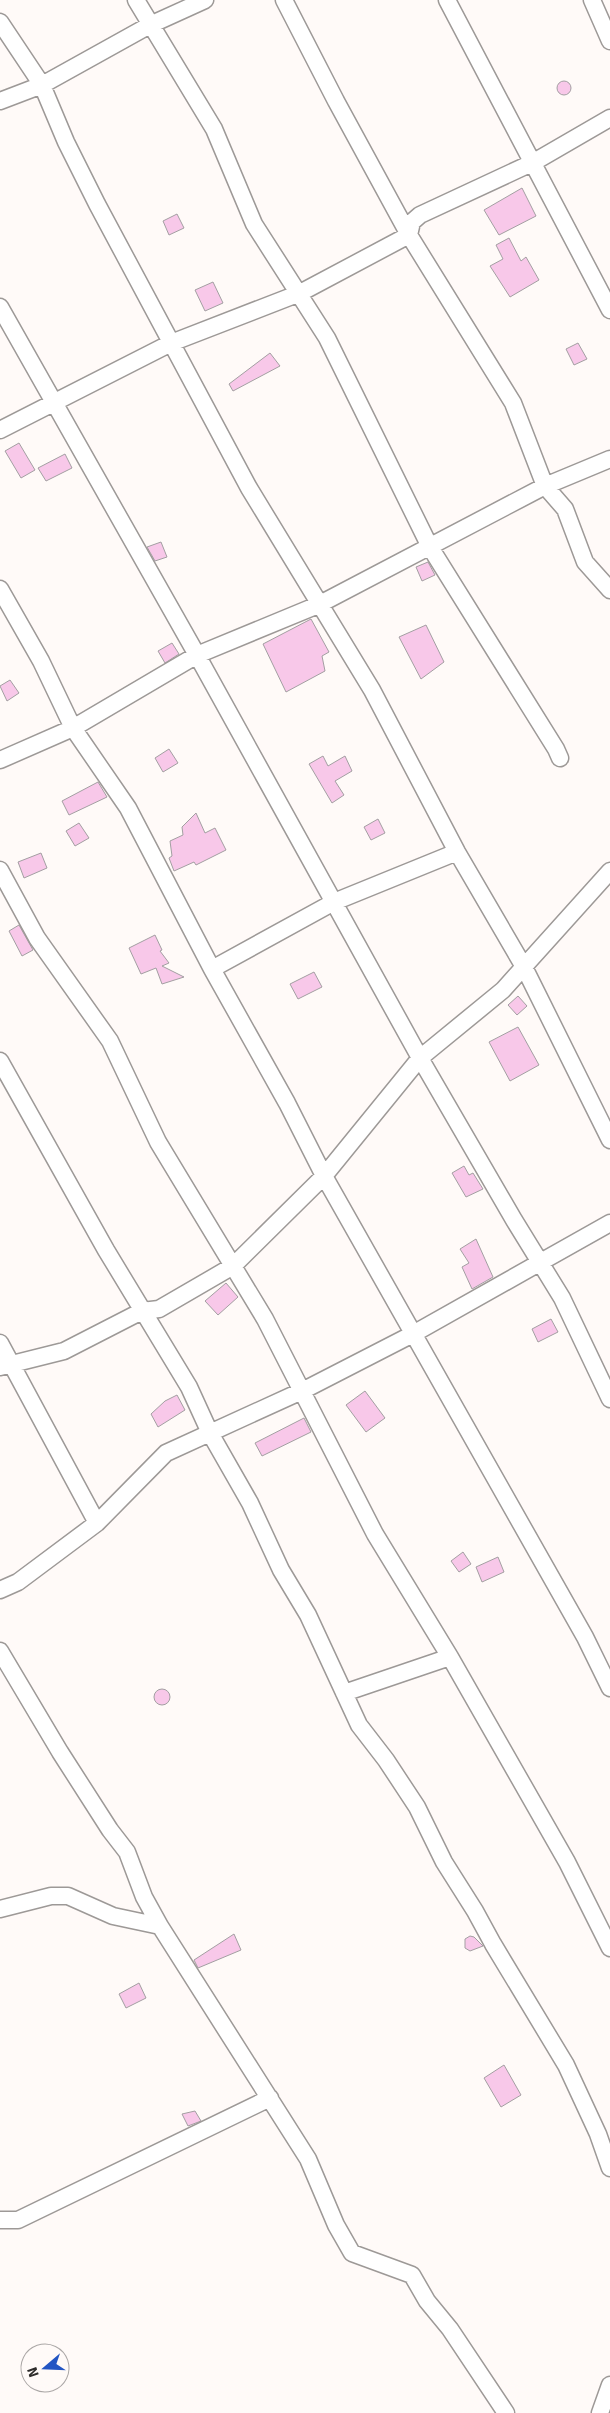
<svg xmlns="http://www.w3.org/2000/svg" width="610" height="2413" font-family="Signika,sans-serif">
<rect width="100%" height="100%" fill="#fffaf8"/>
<path fill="#f8c8e9" stroke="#a39fa2" d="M557 88a7 7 0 1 1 14 0a7 7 0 1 1-14 0Z
M522,188L536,216L499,235L484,210Z
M177,214L184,228L169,235L163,221Z
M509,238L521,261L526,257L539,280L510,297L490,266L503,259L496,245Z
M213,282L223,303L205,311L195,290Z
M578,343L587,359L574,365L566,349Z
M270,353L280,366L233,391L229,384Z
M19,443L35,470L21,478L5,451Z
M65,454L72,468L46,481L38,468Z
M161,542L167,557L155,561L147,547Z
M428,562L435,575L422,581L416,567Z
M311,619L329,652L322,656L325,671L286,692L263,644Z
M426,625L444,662L421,679L399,637Z
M172,643L179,654L165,663L158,651Z
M10,680L19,693L7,701L0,686Z
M169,749L178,763L163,772L155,758Z
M323,756L328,766L345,756L352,771L335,781L344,795L332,803L309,764Z
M98,782L107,797L69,815L62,801Z
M196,813L205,833L215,828L226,850L196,865L194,862L174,871L169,858L172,856L170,841L183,835L182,827Z
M378,819L385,833L371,840L364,827Z
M79,823L89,838L75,846L66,831Z
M41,853L47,868L24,878L18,862Z
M19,925L33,950L22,956L9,931Z
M155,935L162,950L160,951L169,963L162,966L184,977L162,984L156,968L141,974L129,948Z
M314,972L322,987L298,999L290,984Z
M518,996L527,1006L517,1015L508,1005Z
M518,1027L539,1065L510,1081L489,1042Z
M464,1166L469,1175L473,1173L483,1189L466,1197L452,1173Z
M476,1239L493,1277L472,1289L462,1267L469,1263L460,1249Z
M226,1283L238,1297L218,1315L205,1301Z
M551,1319L558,1332L538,1342L532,1329Z
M365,1391L385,1418L366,1432L346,1405Z
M177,1395L185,1410L158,1427L151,1414L165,1401Z
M304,1418L311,1432L262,1456L255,1443Z
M463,1552L471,1564L459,1572L451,1561Z
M498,1557L504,1572L482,1582L476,1567Z
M154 1697a8 8 0 1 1 16 0a8 8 0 1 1-16 0Z
M234,1934L241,1950L198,1968L194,1960Z
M470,1936L474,1937L483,1946L470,1951L465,1948V1939Z
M139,1983L146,1998L126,2008L119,1994Z
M504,2065L521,2095L501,2107L484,2078Z
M195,2111L201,2121L188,2126L182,2114Z"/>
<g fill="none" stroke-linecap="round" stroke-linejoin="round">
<g stroke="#9d9997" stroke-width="19">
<path id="street" d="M136,0L214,129L254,224L327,338L430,547L556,749L560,758
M284,0L336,101L409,235L513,403L545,486L565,509L585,562L610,590
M447,0L610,310
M592,0L610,41
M0,22L42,85L66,142L97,204L249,488L372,690L457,852L524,967L610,1140
M0,101L42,85L150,25L205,0
M0,307L197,655L420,1058L514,1220L562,1298L610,1399
M0,430L171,343L300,293L409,235L412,222L420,215L534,162L610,118
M0,589L41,661L73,728L128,808L212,969L287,1103L324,1176L585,1637L610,1688
M0,760L73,728L197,655L318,605L545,486L610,459
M0,870L37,938L110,1041L158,1142L265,1319L375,1534L450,1657L567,1862L610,1948
M212,969L334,902L457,852
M0,1061L106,1250L189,1387L210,1433L250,1503L281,1570L308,1615L359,1725L386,1760L417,1807L444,1862L475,1911L493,1944L566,2065L598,2134L610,2168
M0,1343L97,1523
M0,1367L64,1351L142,1311L159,1309L233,1266L324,1176L420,1058L503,990L610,871
M0,1590L18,1582L97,1523L166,1453L304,1390L413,1334L610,1223
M0,1651L60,1752L110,1830L127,1852L144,1897L160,1926
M344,1693L450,1657
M0,1909L51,1896H68L113,1916L160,1926L308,2159L336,2225L352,2253L412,2275L427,2301L450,2329L506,2413
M0,2220H18L270,2098
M600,2413L610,2385"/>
</g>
<use href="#street" stroke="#fff" stroke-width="16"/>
</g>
<g transform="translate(45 2368) rotate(251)"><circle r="24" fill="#fffaf8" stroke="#aba7a6"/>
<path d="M0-4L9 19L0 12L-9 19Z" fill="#2355c3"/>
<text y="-8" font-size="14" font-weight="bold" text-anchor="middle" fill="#2d2b2a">N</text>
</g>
</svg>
